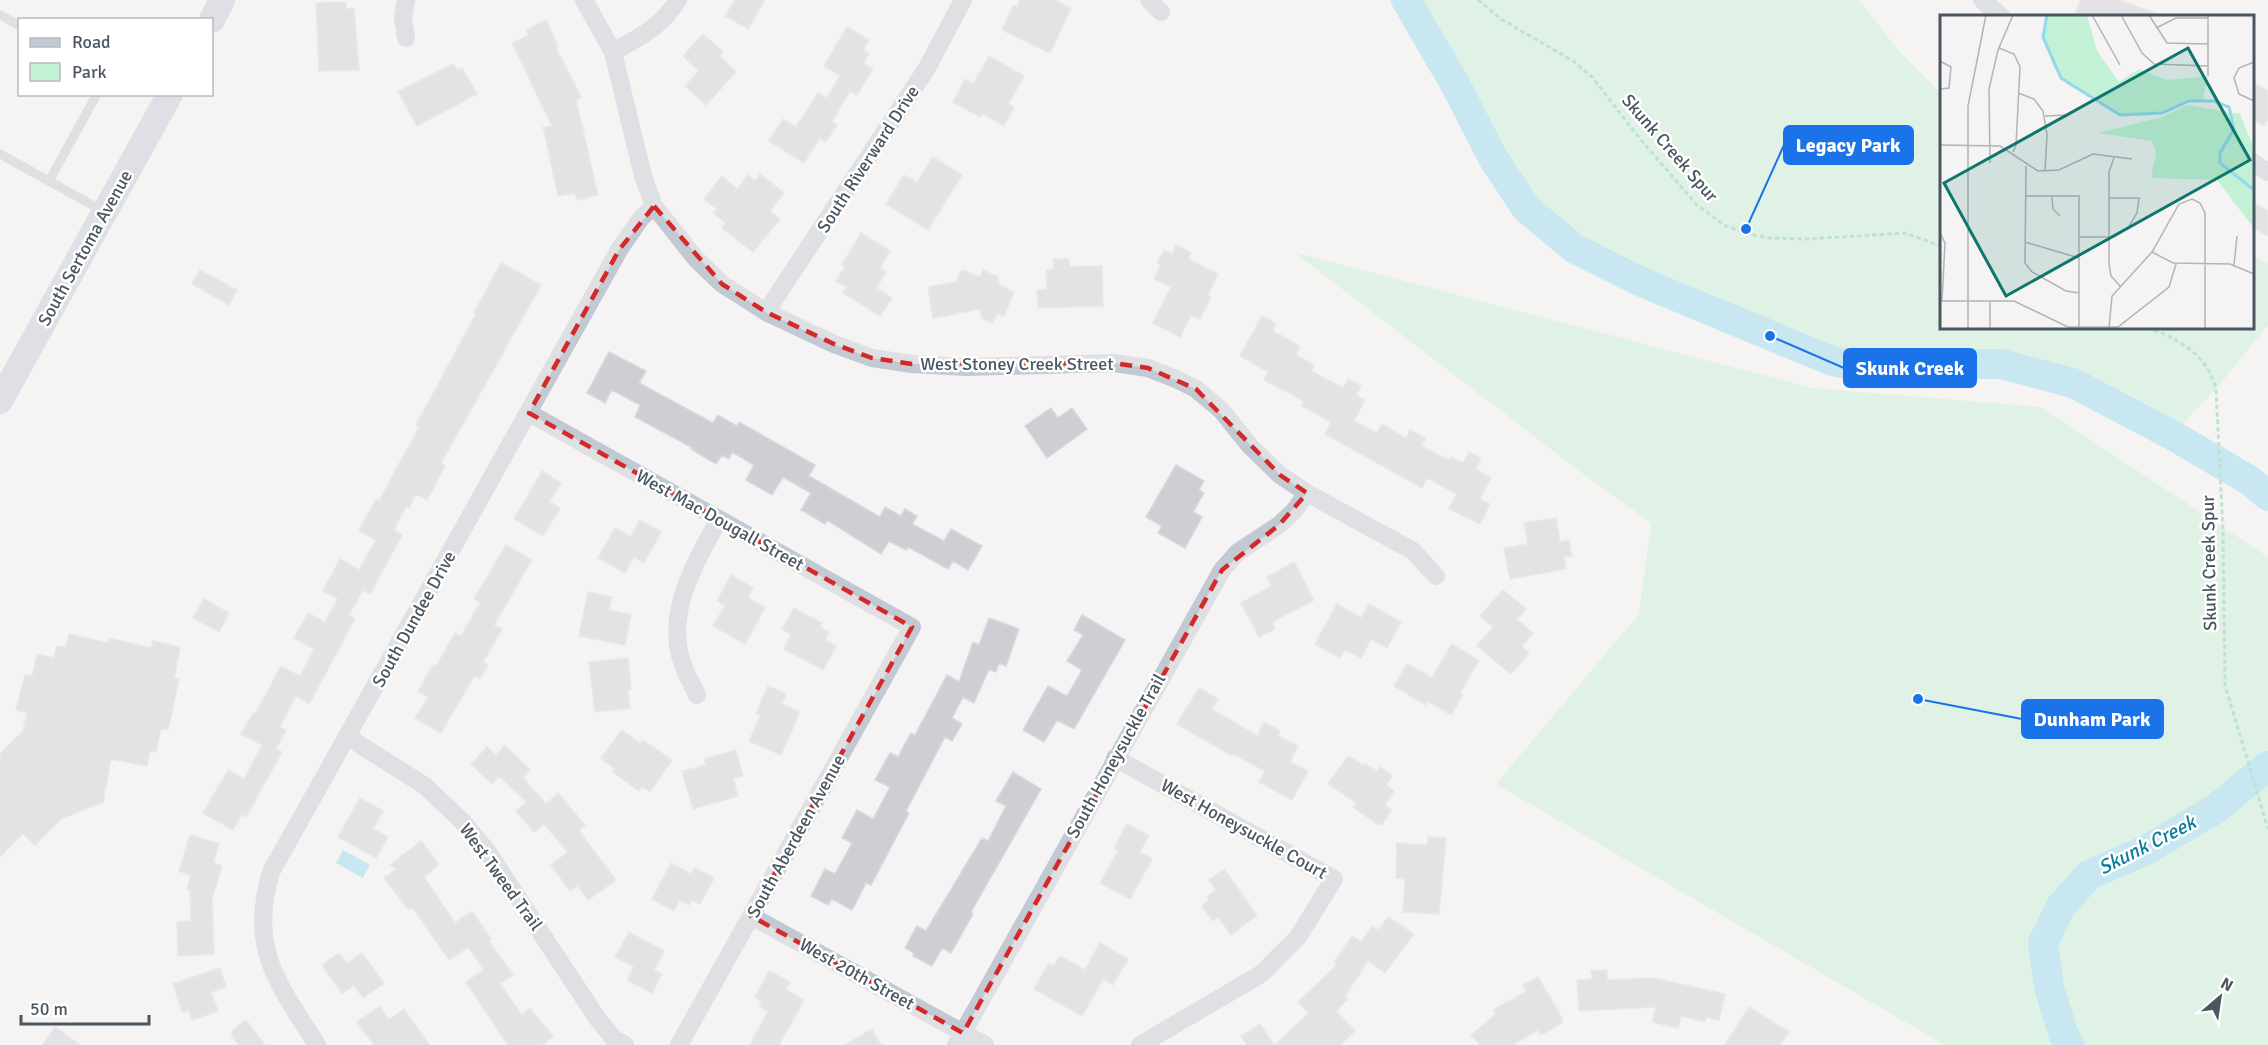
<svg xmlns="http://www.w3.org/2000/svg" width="2268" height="1045" font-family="Signika,sans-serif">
<rect width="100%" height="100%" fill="#f5f3f3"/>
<path fill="#c3f1d5" d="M1406,0H1859L1898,50L1941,93V327H2252V255L2268,263V325L2216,389L2172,435L2073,383L2001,364H1942L1890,372L1832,361L1639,281L1575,249L1526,208L1493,158L1455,84Z
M1294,252L1812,388L2041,407L2268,557V1045H1945L1496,784L1639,614L1651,523L1586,476Z"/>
<path fill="#90daee" d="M343,850L370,865L363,878L336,863Z"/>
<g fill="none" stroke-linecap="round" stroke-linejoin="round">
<path stroke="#90daee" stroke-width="30" d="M1406,0L1455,84L1493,158L1526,208L1575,249L1639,281L1832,361L1890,372L1942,364H2001L2073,383L2172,435L2249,480L2268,496
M2069,1045L2063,1033L2049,987L2043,943L2061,906L2089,875L2146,850L2214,810L2268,766"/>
</g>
<path fill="#cdcfd5" stroke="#d7d9de" stroke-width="1.5" d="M735,0H765L748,29L725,16Z
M1020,0H1054L1071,8L1050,53L1002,30L1014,5L1017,7Z
M2081,0H2119L2160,15L2159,16H2074Z
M346,2V9L354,8L359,70L319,71L316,3Z
M546,20L558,46L556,48L581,97L576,100L598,195L577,200L575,193L558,196L543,127L552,126L512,43L529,35L526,30Z
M847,27L869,40L863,50L869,54L864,63L873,69L857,95L850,91L832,121L837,125L826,142L820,138L804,163L769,141L783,119L796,127L818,93L827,98L840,75L824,66Z
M703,34L723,52L720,56L736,72L706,105L685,86L699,71L683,56Z
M989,56L1024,76L1008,104L1014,107L1004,126L982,113L980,117L953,102L965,79L973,84Z
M453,64L457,70L462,68L477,94L417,126L398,91Z
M2252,82L2268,91V119L2264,126L2252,119Z
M933,157L962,175L928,230L886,204L904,175L917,183Z
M760,174L784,193L770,211L780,219L753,252L722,228L726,223L713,213L717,209L704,199L722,176L737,189L748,175L755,181Z
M2252,202L2268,211V236L2252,227Z
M861,233L890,251L880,268L886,272L876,288L892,298L880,316L843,293L847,287L836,281L845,267L842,265Z
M1176,245L1191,253L1188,259L1218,274L1208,295L1211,297L1200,319L1191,315L1180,337L1153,323L1171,287L1154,279L1161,265L1157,263L1164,250L1172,254Z
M1053,259H1069V267L1102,266L1103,306L1038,308L1037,290H1047L1046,270L1054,269Z
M501,263L541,285L441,463L445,466L427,500L416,494L409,508L406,506L394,530L402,535L370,594L363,590L349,615L355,619L309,704L296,696L280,727L286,730L276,749L282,752L246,817L242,814L233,830L203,813L228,770L244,779L262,745L241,734L254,712L256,713L281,666L300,676L314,649L294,638L308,613L325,622L338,599L323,591L340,559L359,570L376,540L359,531L376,499L379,501L419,427L416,425L476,314L474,313Z
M200,270L237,290L229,305L192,284Z
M962,270L980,277L983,270L998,277L999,285L1014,292L1004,316L998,313L993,323L982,318L980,309L933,318L928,287L956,282Z
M1262,316L1276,324L1273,331L1300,346L1296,355L1314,365L1311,371L1343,388L1348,379L1361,386L1356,395L1365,400L1354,421L1377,433L1382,424L1406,438L1410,430L1426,438L1421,446L1449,460L1451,457L1463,463L1469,452L1481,458L1476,469L1491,478L1480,499L1490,504L1480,524L1449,509L1457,494L1427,478L1422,488L1325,434L1331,422L1302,406L1304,401L1264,380L1268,372L1240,356Z
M609,352L646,371L639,383L713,423L718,415L737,426L739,422L815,465L809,476L880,517L885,507L901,516L905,509L917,516L912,524L944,541L951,529L982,546L968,570L953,561L948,569L908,547L906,550L889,541L881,554L827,520L825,524L801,510L811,493L783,477L772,495L746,480L754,465L732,452L729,459L722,455L716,464L691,449L693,448L635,417L640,405L612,390L605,403L587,393Z
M1051,408L1058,418L1072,408L1087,429L1047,458L1025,426Z
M1176,465L1204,481L1199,490L1204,493L1193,512L1202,517L1185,548L1158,533L1162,526L1146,517Z
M542,471L561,483L549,502L560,508L543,536L514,519Z
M1556,518L1560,542L1569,540L1572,556L1564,557L1566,569L1510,579L1504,548L1528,544L1524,523Z
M640,520L661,532L644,563L634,557L625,573L598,558L615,528L631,537Z
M506,545L532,560L494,625L502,629L483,662L488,665L480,679L474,676L441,733L415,718L428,697L418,692L433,665L436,666L455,633L461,636L480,603L474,599Z
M1294,562L1314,600L1272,622L1275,629L1259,637L1241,603L1272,586L1267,577Z
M731,575L753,588L748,598L765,608L745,644L713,626L725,606L717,601Z
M1503,590L1526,609L1517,619L1533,633L1522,646L1529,653L1511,674L1477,646L1493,627L1480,616Z
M588,592L612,597L609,610L631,614L625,645L579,636Z
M204,599L229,613L219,632L193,618Z
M1337,604L1361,618L1369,604L1401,622L1387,648L1371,639L1361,658L1345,649L1340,658L1315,644Z
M794,608L822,623L820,627L829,632L825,640L836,646L823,670L784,649L791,635L782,629Z
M1082,615L1125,640L1074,729L1057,720L1044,742L1023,730L1048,686L1067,696L1082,670L1067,661L1083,635L1074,630Z
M989,618L1019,629L1006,666L999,663L996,672L989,669L974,703L963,697L952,718L962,724L952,741L945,737L906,811L909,813L871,885L866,883L852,910L832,899L828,905L811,896L825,869L835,874L852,843L842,838L857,810L873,819L890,787L875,780L890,753L898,757L911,733L915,735L947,675L959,682L973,642L979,645Z
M69,634L108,643L109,638L151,648L153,641L180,647L174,678L179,679L168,730L161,729L156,752L150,751L147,766L111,759L103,802L61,819L35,845L23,834L0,857V754L23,731L27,713L16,710L25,675L32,677L37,654L54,658L57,646L66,647Z
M1452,644L1479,661L1460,693L1463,695L1451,715L1428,701L1426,705L1394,686L1407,664L1432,678Z
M628,658L631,689L628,690L630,708L595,712L589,662Z
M768,686L786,694L782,704L800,712L781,755L749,741L760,716L756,713Z
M1199,688L1218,699L1212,709L1257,736L1264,722L1280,731L1278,736L1298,746L1290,762L1308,771L1292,800L1259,782L1265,771L1233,754L1232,756L1177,724Z
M622,730L640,743L643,740L672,760L650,792L642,786L639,791L613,772L615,769L601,758Z
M505,745L530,770L523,778L546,804L558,793L585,825L579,831L616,880L588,900L577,885L570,891L551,865L568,852L544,824L534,832L516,811L527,802L499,776L492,784L471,764L487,747L496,755Z
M736,750L743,776L733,778L738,796L693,809L682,771L706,765L704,759Z
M1348,756L1363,765L1364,763L1377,771L1380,767L1392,776L1386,785L1394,791L1385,805L1392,810L1382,824H1377L1353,807L1356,803L1328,784Z
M1013,772L1041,789L971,912L973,914L951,953L942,948L932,966L913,956L914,953L905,948L917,926L926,931L982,838L988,841L1006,806L996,801Z
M360,798L383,811L373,829L388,837L376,858L338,837Z
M1127,824L1149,836L1140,852L1152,859L1130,899L1100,883L1118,851L1114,849Z
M190,835L219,844L213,863L222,866L212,899L214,954L178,956L177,922L191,921L190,890L187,889L191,875L179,871Z
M1428,837L1446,838L1439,914L1403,912L1405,879L1396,878L1397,843L1427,845Z
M421,841L439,864L424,877L455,923L472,911L491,939L489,941L513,975L500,984L522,1015L530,1008L553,1036L543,1045H508L466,982L484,970L468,947L449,960L412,907L409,910L384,878L396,869L390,865Z
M671,863L691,874L695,868L714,878L700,904L692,900L689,905L679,900L674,911L652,899Z
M1224,869L1257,915L1231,935L1218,917L1213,921L1202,906L1209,900L1207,897L1216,890L1209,880Z
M1388,917L1414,934L1385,973L1368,961L1345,996L1348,999L1336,1011L1355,1031L1340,1045H1275L1309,1013L1298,1002L1337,965L1334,962L1352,936L1361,942L1372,926L1379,930Z
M629,932L664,951L654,970L662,974L652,993L627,980L634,967L615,957Z
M1100,943L1128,959L1113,985L1103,979L1082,1016L1034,989L1049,963L1054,966L1060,956L1085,970Z
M339,953L347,963L362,953L384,983L363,998L354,985L342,994L322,965Z
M220,968L226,987L211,992L218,1011L192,1020L189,1010L182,1012L173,984Z
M1607,970V980L1654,978L1725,994L1719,1020L1706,1017L1705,1022L1681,1016L1678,1028L1652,1022L1656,1007L1579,1011L1577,980L1592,979L1591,971Z
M769,971L790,982L786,990L804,1000L779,1045H750L768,1011L759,1006L762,1001L755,997Z
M1538,977L1562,1018V1023L1541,1035L1538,1030L1513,1045H1480L1471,1035L1496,1014L1493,1010L1527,991L1523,985Z
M380,1006L389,1020L404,1009L429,1045H374L357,1022Z
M1749,1007L1789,1032L1780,1045H1725Z
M246,1020L265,1045H239L232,1036V1031Z
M1260,1024L1274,1045H1247L1241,1036Z
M55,1027L80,1045H43Z
M872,1029L881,1045H845Z"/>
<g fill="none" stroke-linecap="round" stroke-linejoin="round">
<path stroke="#7ad0a6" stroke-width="3" stroke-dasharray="4.5 3" stroke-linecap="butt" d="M1478,0L1501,19L1573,61L1592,77L1641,140L1696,204L1724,225L1748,234L1771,238L1807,239L1905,233L1941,246
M2147,327C2178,339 2207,354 2216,389L2223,530L2225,685L2268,829"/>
<path stroke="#c1cad2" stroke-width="9" d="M0,15L20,26
M0,154L103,211
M49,181L97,94"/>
<path stroke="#c1cad2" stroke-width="18" d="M406,0L403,18L406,38
M584,0L613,52L643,176L654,206L696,259L722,284L766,312L834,344L872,358L912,364L966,367L1114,363L1148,368L1176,379L1196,389L1221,410L1250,446L1280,475L1307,493L1413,551L1436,576
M1149,0L1161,12
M1982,0L2001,16
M613,52C640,37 661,27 678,0
M2252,162L2268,172
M766,312L927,68L963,0
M529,413L912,627L679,1045
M697,695C693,686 687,676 683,665C664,613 695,564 719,519
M348,737L425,786L463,822L487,851L597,1018L614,1039L625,1045
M1115,758L1334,879L1298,937L1261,974L1140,1045
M751,916L985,1045
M317,1045C278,983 248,949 271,872L619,250L641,218L654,206
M956,1045L1222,570L1238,552L1279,525L1294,511L1307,493"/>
<path stroke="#c1cbd6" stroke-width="26" d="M212,20L222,0
M0,401L170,94"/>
</g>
<path d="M0 0H2268V1045H0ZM654,206L722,284L766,312L834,344L872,358L912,364L1114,363L1148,368L1196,389L1280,475L1307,493L1279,525L1222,570L963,1033L751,916L912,627L529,413L619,250Z" fill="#f5f3f3" fill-opacity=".55" fill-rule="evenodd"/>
<path fill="none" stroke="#d62828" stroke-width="4.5" stroke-dasharray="12 8" stroke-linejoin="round" d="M654,206L722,284L766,312L834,344L872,358L912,364L1114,363L1148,368L1196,389L1280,475L1307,493L1279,525L1222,570L963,1033L751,916L912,627L529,413L619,250Z"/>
<g text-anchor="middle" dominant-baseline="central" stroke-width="5" stroke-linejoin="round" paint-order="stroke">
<g font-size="18" fill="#4a5661" stroke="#fff">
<text transform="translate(1670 148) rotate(49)">Skunk Creek Spur</text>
<text transform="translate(868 159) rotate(-57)">South Riverward Drive</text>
<text transform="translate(85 248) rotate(-61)">South Sertoma Avenue</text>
<text x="1017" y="364">West Stoney Creek Street</text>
<text transform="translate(720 520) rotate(29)">West Mac Dougall Street</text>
<text transform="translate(2209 563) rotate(-91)">Skunk Creek Spur</text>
<text transform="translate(414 619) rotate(-61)">South Dundee Drive</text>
<text transform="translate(1116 756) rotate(-61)">South Honeysuckle Trail</text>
<text transform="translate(1244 829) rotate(29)">West Honeysuckle Court</text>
<text transform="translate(796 836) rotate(-61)">South Aberdeen Avenue</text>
<text transform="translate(501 877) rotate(54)">West Tweed Trail</text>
<text transform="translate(857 974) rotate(29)">West 20th Street</text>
</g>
<g font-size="20" font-style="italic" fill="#0c7c9b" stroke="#fff">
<text transform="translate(2147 845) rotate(-27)">Skunk Creek</text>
</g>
</g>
<g transform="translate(1940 15)">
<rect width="314" height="314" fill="#f5f3f3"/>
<path d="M107,0H147L157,36L179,67L199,54L227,65L268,61L263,85L241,88L222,98L188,101L174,96L127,69L114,53L103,22ZM247,90L300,99L313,131V212L277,165L211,163L216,137L212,126L158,118L222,102Z" fill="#c3f1d5"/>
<path fill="none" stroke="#90daee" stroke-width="3" d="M107,0L103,22L121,63L180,100L222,98L249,86H274L289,92L294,114L280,138V148L314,175"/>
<path fill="none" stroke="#b1b4b9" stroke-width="1.5" d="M152,0L180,50M181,0L202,38L214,49L268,51M209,0L227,28L268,29M268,0V61M216,13L236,3H268M59,33L74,39L80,52L76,130L73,137M0,46L11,52L9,73L0,74M314,47L299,53L294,63L299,79L314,86M78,78L94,84L103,96L107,120L105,156M105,101L129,100M0,130L60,131L98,156L119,155L153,139L192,144M174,143L169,157V249L171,261L180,271M50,148L49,74L58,35L73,0M86,151L85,248L92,257L126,276L139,278M85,181H139V313M112,181L113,194L120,201M0,218L5,228L2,286M139,222H174L188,213L197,198L199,183H169M85,227L139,243M212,237L233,248L290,249L314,259M294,250L297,221M0,286H74L128,312H178L229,272L236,249M50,286V313M28,313V91L46,0M169,313L172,281L212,237L239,189L252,184L260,188L265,198V313"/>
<path fill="#0f766e" fill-opacity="0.15" stroke="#0f766e" stroke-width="3" d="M248,33L310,145L66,281L4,168Z"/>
<rect width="314" height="314" fill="none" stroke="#4a5661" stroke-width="3"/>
</g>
<path fill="none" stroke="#1a73e8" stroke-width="2" d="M1746 229L1784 145M1770 336L1844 368M1918 699L2022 719"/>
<g fill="#1a73e8" stroke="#fff" stroke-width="2">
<circle cx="1746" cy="229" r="6"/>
<circle cx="1770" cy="336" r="6"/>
<circle cx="1918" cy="699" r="6"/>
</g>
<g fill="#1a73e8" stroke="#1a73e8" stroke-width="2">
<rect x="1784" y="126" width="129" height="38" rx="6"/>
<rect x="1844" y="349" width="132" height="38" rx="6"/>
<rect x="2022" y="700" width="141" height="38" rx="6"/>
</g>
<g font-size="20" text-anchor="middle" font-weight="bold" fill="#fff">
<text x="1848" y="152">Legacy Park</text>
<text x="1910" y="375">Skunk Creek</text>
<text x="2092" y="726">Dunham Park</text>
</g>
<rect x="18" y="18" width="195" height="78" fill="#ffffff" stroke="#b7bbc0" stroke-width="1.5"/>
<rect x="30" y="38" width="30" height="9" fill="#c1cbd6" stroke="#b7bbc0" stroke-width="1.5"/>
<text x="72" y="48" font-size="18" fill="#4a5661">Road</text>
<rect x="30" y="63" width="30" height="18" fill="#c3f1d5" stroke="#b7bbc0" stroke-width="1.5"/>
<text x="72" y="78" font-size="18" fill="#4a5661">Park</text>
<g transform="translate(2220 997) rotate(29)" stroke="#ffffff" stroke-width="4.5" paint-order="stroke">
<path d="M0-4.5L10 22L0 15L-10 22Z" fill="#4a5661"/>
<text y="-9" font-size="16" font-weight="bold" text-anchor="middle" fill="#4a5661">N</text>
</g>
<path d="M21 1015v9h128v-9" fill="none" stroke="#4a5661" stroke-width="3"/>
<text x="30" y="1015" font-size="18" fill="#4a5661" stroke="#ffffff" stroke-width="4.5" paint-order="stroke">50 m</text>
</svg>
